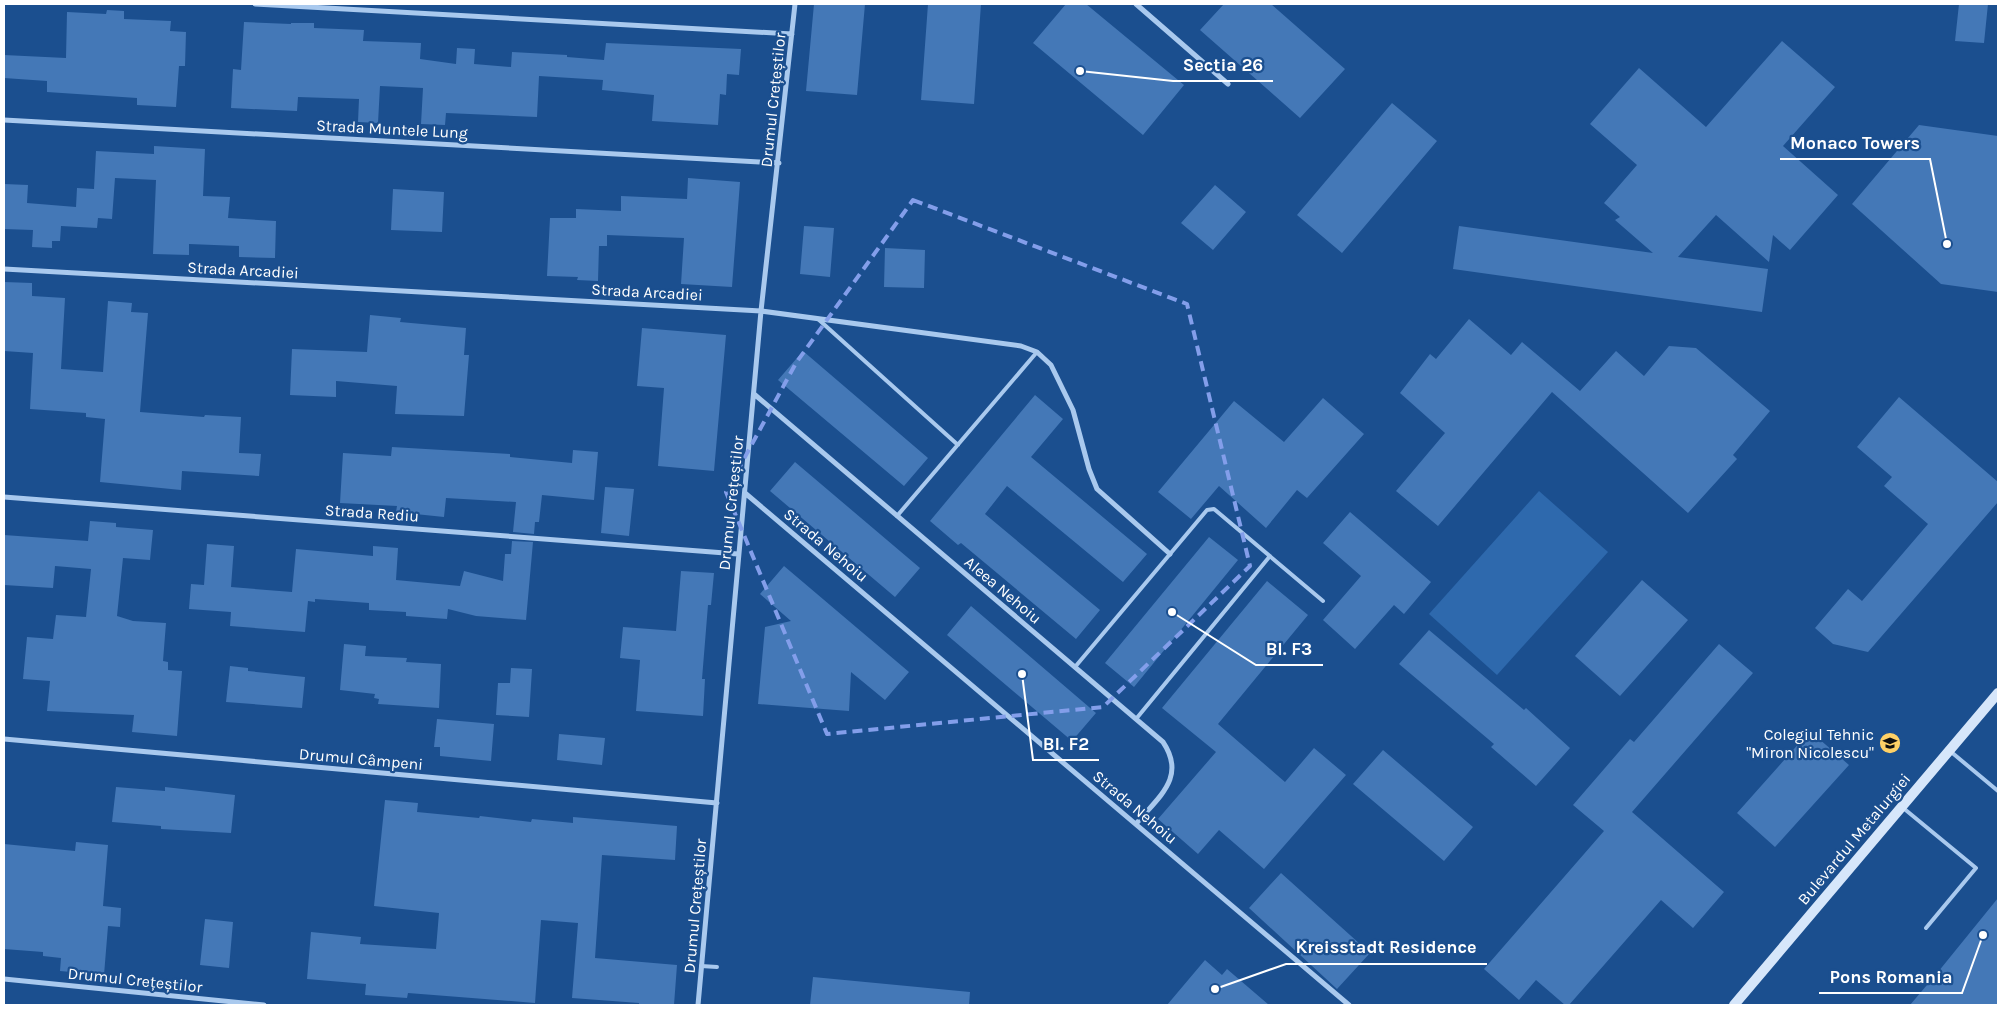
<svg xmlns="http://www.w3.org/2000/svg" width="2002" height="1009" font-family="Karla,sans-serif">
<rect width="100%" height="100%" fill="#1b4f8f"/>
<path fill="#2e69ad" d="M1539,491L1608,552L1497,675L1429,614Z"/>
<path fill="#4478b7" d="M814,4H865L857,95L806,91Z
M928,4H981L974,104L921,100Z
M1066,4H1086L1184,85L1143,135L1033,43Z
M1224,4H1271L1345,69L1300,118L1200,30Z
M1959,4H1988L1984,43L1955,41Z
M107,10L124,11V19L171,21L170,31L186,32L185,66H179L176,107L137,105V98L47,92V81L4,78V55L66,58L67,12L106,14Z
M244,22L291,24V23H314V28L364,30L363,41L421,43L420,59L456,64L457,48L475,49L474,64L511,67L512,52L567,55V57L604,60L606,43L741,49L739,75L727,74L726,95L720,94L718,125L652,121L654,95L602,90L603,80L539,76L537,117L446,113L445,125L421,124L423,88L380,86L378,123L358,122L359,99L298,97L297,111L231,108L233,69L241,70Z
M1782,41L1835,87L1783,146L1838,195L1790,250L1773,235L1769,262L1716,215L1678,257L1768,269L1762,312L1453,269L1459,226L1653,253L1615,220L1620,217L1604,203L1637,165L1590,124L1639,68L1706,127Z
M1392,103L1437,141L1342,253L1297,215Z
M1919,125L1998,136V292L1941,284L1852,204Z
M154,146L205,149L203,196L230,197L228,218L276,221L275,258L239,257V246L189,244V255L153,254L156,180L115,178L112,219L98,218L97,228L61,226L60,241H52V248L32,247L33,230L4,229V184L28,185L27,203L76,207L77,188L94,189L96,151L154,154Z
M688,178L740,182L732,287L681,284L684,238L607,235V246H599L598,281L577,280L578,277L547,276L550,218H576V209L621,211V196L687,199Z
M1215,185L1246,212L1213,250L1181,223Z
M393,189L444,192L442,232L391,230Z
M804,226L834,228L830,277L800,274Z
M885,248L925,250L924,288L884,287Z
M4,282L32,283V296L65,298L61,369L103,372L108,301L132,303L131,312L148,313L140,412L204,417L205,415L241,417L239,453L261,454L259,476L182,471L181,490L100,482L105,419L86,417V413L30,409L33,353L4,351Z
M370,315L401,318L400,322L466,328L464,355H469L464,416L395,414L397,386L336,381V397L290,395L292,349L367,352Z
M1469,319L1511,355L1522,342L1580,391L1616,351L1644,376L1669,346L1696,348L1770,411L1733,455L1737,459L1688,513L1552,392L1438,526L1396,491L1445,433L1400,393L1430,354L1436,359Z
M642,328L726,335L714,471L658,466L664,388L637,386Z
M803,351L928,458L904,486L778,380Z
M1035,395L1063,419L1031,457L1147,554L1123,582L1007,486L985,514L1100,610L1076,639L961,543L958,545L930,521Z
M1899,397L1998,482V502L1868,652L1833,644L1815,628L1848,589L1862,601L1928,524L1884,486L1892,477L1857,447Z
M1323,398L1364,434L1307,498L1297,490L1266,528L1219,486L1191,519L1158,492L1234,401L1284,442Z
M392,447L510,454V457L572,463L573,450L598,452L594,500L542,495L539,522H535L534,534L513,532L516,502L446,498L444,517L396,512L397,506L340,503L343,453L391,456Z
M795,462L920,568L895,597L770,491Z
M605,487L634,489L629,536L601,533Z
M1350,512L1431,582L1404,614L1394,605L1355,649L1323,620L1361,576L1323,543Z
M90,521L116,523V527L153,530L150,560L123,558L117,616L133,621L166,623L163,661L168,662V670L182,671L177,736L132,732L134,715L47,711L50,681L23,679L27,637L53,639L56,615L86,617L91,569L55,566L53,588L4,585V535L88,541Z
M1209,537L1238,560L1134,687L1105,663Z
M512,541L533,542L526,620L476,616L448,609L447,619L406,616V612L369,610V603L315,599V602L308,601L305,632L230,626L231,612L189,609L191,584L204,585L207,544L234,546L231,587L292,592L296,549L373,556V546L398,548L396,580L460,586L464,571L503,581L505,554H511Z
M784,566L909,672L885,700L851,672L849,711L758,704L765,627L791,621L760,594Z
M681,571L714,573L711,605H708L702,679H705L703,716L636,711L640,660L620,658L623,627L676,631Z
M1642,580L1688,620L1620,696L1575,656Z
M1267,581L1308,615L1218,724L1285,782L1314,748L1346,775L1264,869L1219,830L1198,854L1158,819L1216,752L1162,708Z
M971,606L1096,713L1072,741L947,635Z
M1429,630L1524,710L1526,708L1570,748L1536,786L1491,747L1494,744L1399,664Z
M344,644L366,646L365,656L407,658L406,662L441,664L439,708L378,704L379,699L374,698L375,694L340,690Z
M1719,644L1753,673L1632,812L1724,892L1693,928L1661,900L1569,1005H1565L1536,980L1519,1000L1484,969L1604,831L1573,805L1630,739L1634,742Z
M230,666L248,668V671L305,677L302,708L226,702Z
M511,668L532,669L529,717L496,715L498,683H510Z
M437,719L494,724L491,761L440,756V747H434Z
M1810,731L1849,765L1775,847L1737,813Z
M559,734L605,738L602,765L557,760Z
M1383,750L1473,827L1444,861L1353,784Z
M116,787L165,791V787L235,795L231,833L161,829V826L112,822Z
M385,800L418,803L417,812L479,818L480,816L531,822L532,819L573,823V817L677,826L675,860L602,855L595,958L677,965L674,1005H639V1003L572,998L578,923L541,920L535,1003L408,993L407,998L365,995L366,984L307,979L311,932L361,937L360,944L436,949L439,913L374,906Z
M76,842L108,845L103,906L121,908L120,927L108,926L104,975L60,971L61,958L43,956V952L4,949V844L75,851Z
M1281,873L1370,953L1337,989L1249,908Z
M1998,898V1005H1910L1938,972Z
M205,919L233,922L229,968L200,965Z
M1205,960L1222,975L1227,969L1269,1005H1167Z
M813,977L970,992L969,1005H810Z"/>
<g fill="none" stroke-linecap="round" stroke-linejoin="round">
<path stroke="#a9c9ee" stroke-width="4" d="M818,319L958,445
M897,516L1037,352
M1075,667L1207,510L1214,509L1323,601
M1136,719L1270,556
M1950,751L1998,791
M1902,807L1976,868L1926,928
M701,966L717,967"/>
<path stroke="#a9c9ee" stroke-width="5" d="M255,4L792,34
M1136,4L1228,84
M4,120L779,163
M4,269L761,311L1021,346L1037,352L1051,365L1073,410L1089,469L1097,489L1170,554
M754,394L1163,742C1187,778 1158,797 1136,824
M745,493L1349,1005
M4,497L738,554
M4,739L717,803
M4,979L264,1005
M698,1005L761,311L795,4"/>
<path stroke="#d6e6fa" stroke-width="10" d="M1734,1005L1998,693"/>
</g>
<path fill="none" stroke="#839eea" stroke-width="4" stroke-dasharray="10 6" stroke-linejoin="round" d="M913,200L1187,304L1250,566L1103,707L827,734L726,492L796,363Z"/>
<defs>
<g id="school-disc" transform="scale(1.125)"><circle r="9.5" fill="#ffd166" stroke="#1b4f8f"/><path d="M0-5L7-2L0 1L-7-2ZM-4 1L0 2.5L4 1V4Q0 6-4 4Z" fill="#111"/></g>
</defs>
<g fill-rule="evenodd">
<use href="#school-disc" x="1890" y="743"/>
</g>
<g text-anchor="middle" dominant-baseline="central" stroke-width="4.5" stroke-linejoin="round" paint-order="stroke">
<g font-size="16" fill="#fff" stroke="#1b4f8f">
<text transform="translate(773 100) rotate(-84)">Drumul Crețeștilor</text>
<text transform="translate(392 129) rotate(3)">Strada Muntele Lung</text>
<text transform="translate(243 270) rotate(3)">Strada Arcadiei</text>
<text transform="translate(647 292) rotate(3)">Strada Arcadiei</text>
<text transform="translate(731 503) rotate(-84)">Drumul Crețeștilor</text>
<text transform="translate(372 513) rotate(4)">Strada Rediu</text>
<text transform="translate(826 545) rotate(40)">Strada Nehoiu</text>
<text transform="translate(1003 590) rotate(40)">Aleea Nehoiu</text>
<text transform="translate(361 759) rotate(5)">Drumul Câmpeni</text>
<text transform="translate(1135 807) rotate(40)">Strada Nehoiu</text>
<text transform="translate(1854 839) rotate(-50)">Bulevardul Metalurgiei</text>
<text transform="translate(695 906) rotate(-85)">Drumul Crețeștilor</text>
<text transform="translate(135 980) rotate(6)">Drumul Crețeștilor</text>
</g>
<g font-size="16" fill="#fff" stroke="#1b4f8f" text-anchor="end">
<text x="1874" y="734">Colegiul Tehnic<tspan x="1874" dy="18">"Miron Nicolescu"</tspan></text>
</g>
</g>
<path fill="none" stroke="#fff" stroke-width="2" d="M1080 71L1173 81H1273M1947 244L1930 159H1780M1172 612L1256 665H1323M1022 674L1033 760H1099M1215 989L1286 964H1487M1983 935L1962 993H1819"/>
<g fill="#fff" stroke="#1b4f8f" stroke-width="2">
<circle cx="1080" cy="71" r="5"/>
<circle cx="1947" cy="244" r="5"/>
<circle cx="1172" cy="612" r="5"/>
<circle cx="1022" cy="674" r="5"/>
<circle cx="1215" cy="989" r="5"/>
<circle cx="1983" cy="935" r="5"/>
</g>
<g font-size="18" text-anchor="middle" font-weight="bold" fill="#fff" stroke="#1b4f8f" stroke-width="4.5" stroke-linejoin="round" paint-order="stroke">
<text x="1223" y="71">Sectia 26</text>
<text x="1855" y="149">Monaco Towers</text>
<text x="1289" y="655">Bl. F3</text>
<text x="1066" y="750">Bl. F2</text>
<text x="1386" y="953">Kreisstadt Residence</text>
<text x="1891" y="983">Pons Romania</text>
</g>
<rect width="2002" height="1009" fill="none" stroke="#ffffff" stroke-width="10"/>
</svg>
